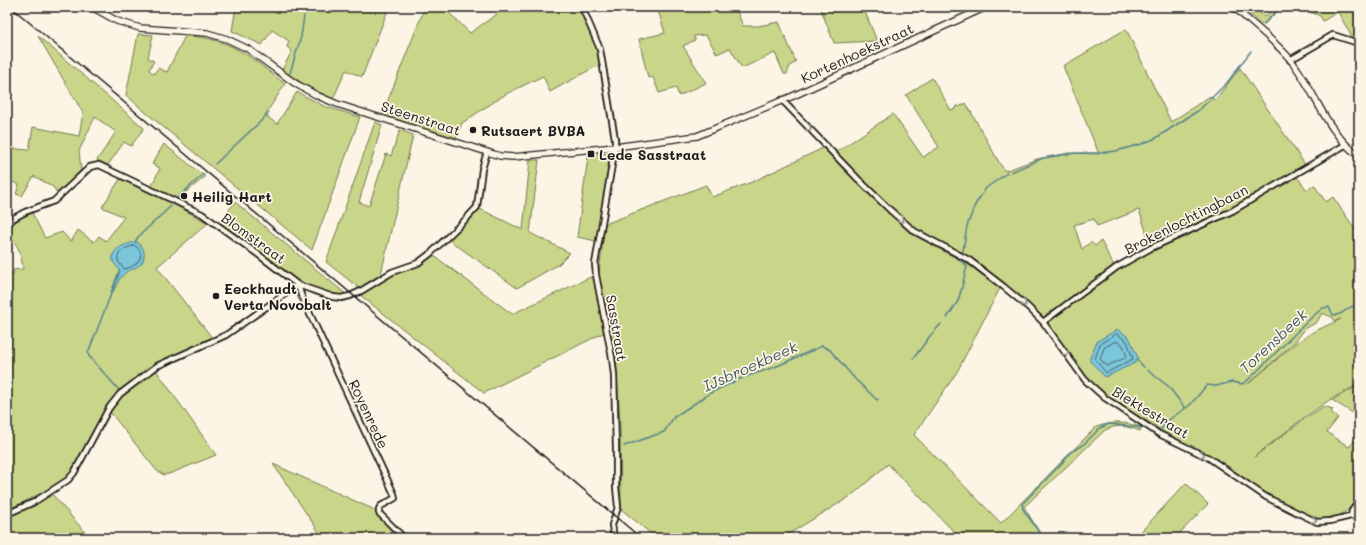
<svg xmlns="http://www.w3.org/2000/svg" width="1366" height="545" font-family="Mali,sans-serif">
<rect width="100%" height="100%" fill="#fcf5e5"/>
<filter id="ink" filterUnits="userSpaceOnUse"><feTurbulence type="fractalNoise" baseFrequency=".025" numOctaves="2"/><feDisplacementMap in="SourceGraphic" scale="8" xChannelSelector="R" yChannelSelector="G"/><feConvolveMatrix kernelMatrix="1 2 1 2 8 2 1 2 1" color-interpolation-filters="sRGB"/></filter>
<g filter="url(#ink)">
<path fill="#c9d588" stroke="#727852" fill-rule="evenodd" d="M236,7H389L362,77L346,70L333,99L309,87L282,70L292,51L287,47L289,41L272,30L262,45L232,31Z
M425,7H443L470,33L507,7H579L596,44L601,65L593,68L550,92L543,76L506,94L462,123L456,138L382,115Z
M657,7H735L743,26H758L779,22L796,62L790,66L787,74H784L775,53L742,68L730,48L717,54L706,35L694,36L695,40L683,46L706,83L679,96L676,88L659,93L653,77L648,78L639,39L665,33Z
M820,7H854L855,9L863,7L877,41L834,43Z
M1252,7L1265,17L1274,7H1280L1262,25L1248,12Z
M1299,7H1359V50L1338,12L1323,21L1320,16Z
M1126,29L1171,122L1210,96L1215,100L1240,68L1306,166L1231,210L1151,246L1139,210L1097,226L1094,219L1074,225L1082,249L1091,242L1095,246L1101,241L1114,266L1093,283L1044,319L1024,300L1004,284L963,254L919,232L896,213L836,152L893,114L923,157H925L926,155L939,147L906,95L932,78L951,110L957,108L956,106L957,105L959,107L966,103L1000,164L1005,171L1037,159L1069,153L1099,154L1063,66Z
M138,34L153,35L148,58L154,61L149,70L154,74L158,68L167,72L185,36C230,37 252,58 285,84L265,115L277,124L297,92L324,106L360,117L312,250L144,111L126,95Z
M38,36L144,128L131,146L124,142L108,165L97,160L116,132L95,117L79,151L81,170L58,194L53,187L34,176L22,196L16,194L19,185L7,179V148L29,150L33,127L79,136L83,113Z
M375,122L382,125L359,202L369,206L386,154L391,156L400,130L413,135L381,274L359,288L326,262Z
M164,144L205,177L177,199L151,187L160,168L152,164Z
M823,148L863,189L910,233L969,265L1000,288L957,372L914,435L1001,523L1096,427C1115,421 1123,422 1142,427L1140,431C1126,426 1119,424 1105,430L1024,507L1043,538H960L888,464L851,496L787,535L788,538H656L621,509L620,423L615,340L603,333L484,393L360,295L398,272L417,266L433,255L512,314L599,273L605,224L706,185L712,197L752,182Z
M611,153L596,241L577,237L588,157L595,156L598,154Z
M530,160H539L530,233L570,253L559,264L517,288L449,240L480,209L523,230Z
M1297,177L1307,190L1314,185L1326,202L1333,197L1359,235V384L1331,399L1302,419L1254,457L1303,420L1324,406L1333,409L1331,412L1338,418L1327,432L1349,447L1354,441L1359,439V498L1350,508L1341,515L1330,519L1323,520L1309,517L1266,494L1217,460L1162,431L1155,426L1131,412L1092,384L1046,322L1114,271L1154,249L1211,224ZM1322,313L1332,317L1335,321L1341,319L1313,332L1296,343L1248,384L1295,342L1305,329L1317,322Z
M120,179L175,205L208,223L157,267L213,339L164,359L151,367L116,395L107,407L71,473C58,487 25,501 7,510V294L8,293L7,276L13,275V270L23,269C21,256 20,243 7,237C7,224 22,218 32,213L45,238L62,232L71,242L78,230L94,242L99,236L106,241L124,217L102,207Z
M235,202L347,295L342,297L335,296L304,286L221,225L224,220L222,219Z
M156,370L216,455L169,474L164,475L157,471L110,412H109C119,394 140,382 156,370Z
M1359,385V417L1332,400Z
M273,464L375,510L400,538H323Z
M1186,483L1208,504L1175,538H1135Z
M52,494L90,538H7V518Z"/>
<path fill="#7bc6db" stroke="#55828f" d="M137,242C142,246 145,250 144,256C143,270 129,267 122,276C118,280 116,287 113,292H111L119,271C118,267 116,266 114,263C107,249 128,243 137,242Z
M1117,330C1122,331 1124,335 1129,337L1138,358L1135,363L1105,377L1090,361V358L1097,341Z"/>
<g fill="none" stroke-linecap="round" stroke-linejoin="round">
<path stroke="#426068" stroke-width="1" d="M133,246H136C148,258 134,267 124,269L118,261C117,251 125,248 133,246Z
M1117,334L1127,341L1133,359L1106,373L1095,359L1100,344Z
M1116,341L1123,345L1127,357L1107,366L1100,359L1104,348Z"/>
<path stroke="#55828f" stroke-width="1.5" d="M305,12L306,7
M1264,24L1281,7
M290,73L301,37L304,16
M215,164L261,121L269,112
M1011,172L1043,158L1076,153H1099L1116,151L1142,144L1156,138L1199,110L1226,84L1251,51
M178,197L204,174
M135,242L138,237L172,205
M961,253L963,251L967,226L975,205L986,188L1007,173
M947,318L958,301L962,287L967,266L959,260V257
M913,359L930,336L941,324
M1137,360L1144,367
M1147,370L1168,386L1185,408
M119,390L89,356L88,353L120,271
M1161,429L1167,421L1190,405L1207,385L1216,386L1232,382L1242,384L1247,381L1313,316L1323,308L1329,307L1333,315C1341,315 1343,312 1349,308C1352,306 1356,306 1359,305
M624,446L664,432L674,417L712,392L742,378L775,367L822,346L830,350L855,379L877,400L878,399
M1043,538L1023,509L1022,504L1062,463L1070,452L1082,446L1100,428L1109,424L1143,428"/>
<g stroke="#1c1c1c" stroke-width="8">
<path id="minor" d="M582,7L600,49L615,139V147L595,264L596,275L612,358L614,375L616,448V487L618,507L612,525L614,538
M1290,60L1333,35L1355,42
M782,100L858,179L890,210L914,231L969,260L1004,287L1028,307L1043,322L1085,380L1105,398L1159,434L1209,458L1266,497L1298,513L1317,522L1330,521L1351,516L1359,517
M7,224L14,218L25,212L54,201L90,167L99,165L202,214L259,255L298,285L333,297L341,298L350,296L361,291L392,272L418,263L431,253L466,219L477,207L482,169L487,152
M298,285L301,295L394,494L395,498L381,506L379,509V513L404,538
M1043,322L1117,267L1151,248L1232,211L1345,145
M7,514L34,502L68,480L74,473L109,408L120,394L157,366L226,335L298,285
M1351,516L1352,511L1359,501"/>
</g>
<g stroke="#1c1c1c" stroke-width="8">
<path id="tertiary" d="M92,7L117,21L140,28L207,33L227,39L248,49L296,84L318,96L337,104L487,152L500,156L513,157L615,147L697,136L793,96L986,7
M1234,7C1252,24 1274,40 1290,59C1316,91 1324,130 1359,156"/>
</g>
<use href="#minor" stroke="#fcf5e5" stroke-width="4.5"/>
<use href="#tertiary" stroke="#fcf5e5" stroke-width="5.5"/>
<path stroke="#1c1c1c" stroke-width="1.5" d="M11,7L641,538"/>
</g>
<defs><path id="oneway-chevron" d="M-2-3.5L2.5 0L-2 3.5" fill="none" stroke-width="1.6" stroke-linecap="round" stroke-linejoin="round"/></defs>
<g stroke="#97938b">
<use href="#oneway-chevron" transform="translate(809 129) rotate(46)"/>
<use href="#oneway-chevron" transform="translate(901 220) rotate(41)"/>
<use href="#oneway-chevron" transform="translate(1024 304) rotate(42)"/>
<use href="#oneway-chevron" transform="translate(1066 354) rotate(56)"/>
<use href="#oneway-chevron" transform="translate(1202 455) rotate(27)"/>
<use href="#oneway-chevron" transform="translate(1314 520) rotate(17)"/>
</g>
</g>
<g fill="#1c1c1c" stroke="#fcf5e5" stroke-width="1.5">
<circle cx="473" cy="130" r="4"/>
<rect x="587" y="150" width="8" height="8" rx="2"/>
<circle cx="184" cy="196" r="4"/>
<circle cx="216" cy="296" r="4"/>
</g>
<g text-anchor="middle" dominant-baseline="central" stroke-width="3.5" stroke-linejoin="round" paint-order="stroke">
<g font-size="14" fill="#1c1c1c" stroke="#fcf5e5">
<text transform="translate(857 53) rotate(-25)">Kortenhoekstraat</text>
<text transform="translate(421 118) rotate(18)">Steenstraat</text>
<text transform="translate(1186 219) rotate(-27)">Brokenlochtingbaan</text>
<text transform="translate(254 238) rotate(36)">Blomstraat</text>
<text transform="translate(617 328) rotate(80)">Sasstraat</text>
<text transform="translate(1151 412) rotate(31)">Blektestraat</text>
<text transform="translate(369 414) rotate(65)">Royenrede</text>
</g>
<g font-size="14" font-weight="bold" fill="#1c1c1c" stroke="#fcf5e5" text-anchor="start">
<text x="481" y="130">Rutsaert BVBA</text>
<text x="599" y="154">Lede Sasstraat</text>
<text x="192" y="196">Heilig Hart</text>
<text x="224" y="288">Eeckhaudt<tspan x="224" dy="16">Verta Novobalt</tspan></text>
</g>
<g font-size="15" font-style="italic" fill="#3d585f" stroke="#fcf5e5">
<text transform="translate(1273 341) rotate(-43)">Torensbeek</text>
<text transform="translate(750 366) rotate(-24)">IJsbroekbeek</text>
</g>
</g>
<rect width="1366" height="545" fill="none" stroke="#fcf5e5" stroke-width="24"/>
<rect x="12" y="12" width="1342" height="521" fill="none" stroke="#1c1c1c" stroke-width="1.5" filter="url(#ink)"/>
</svg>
